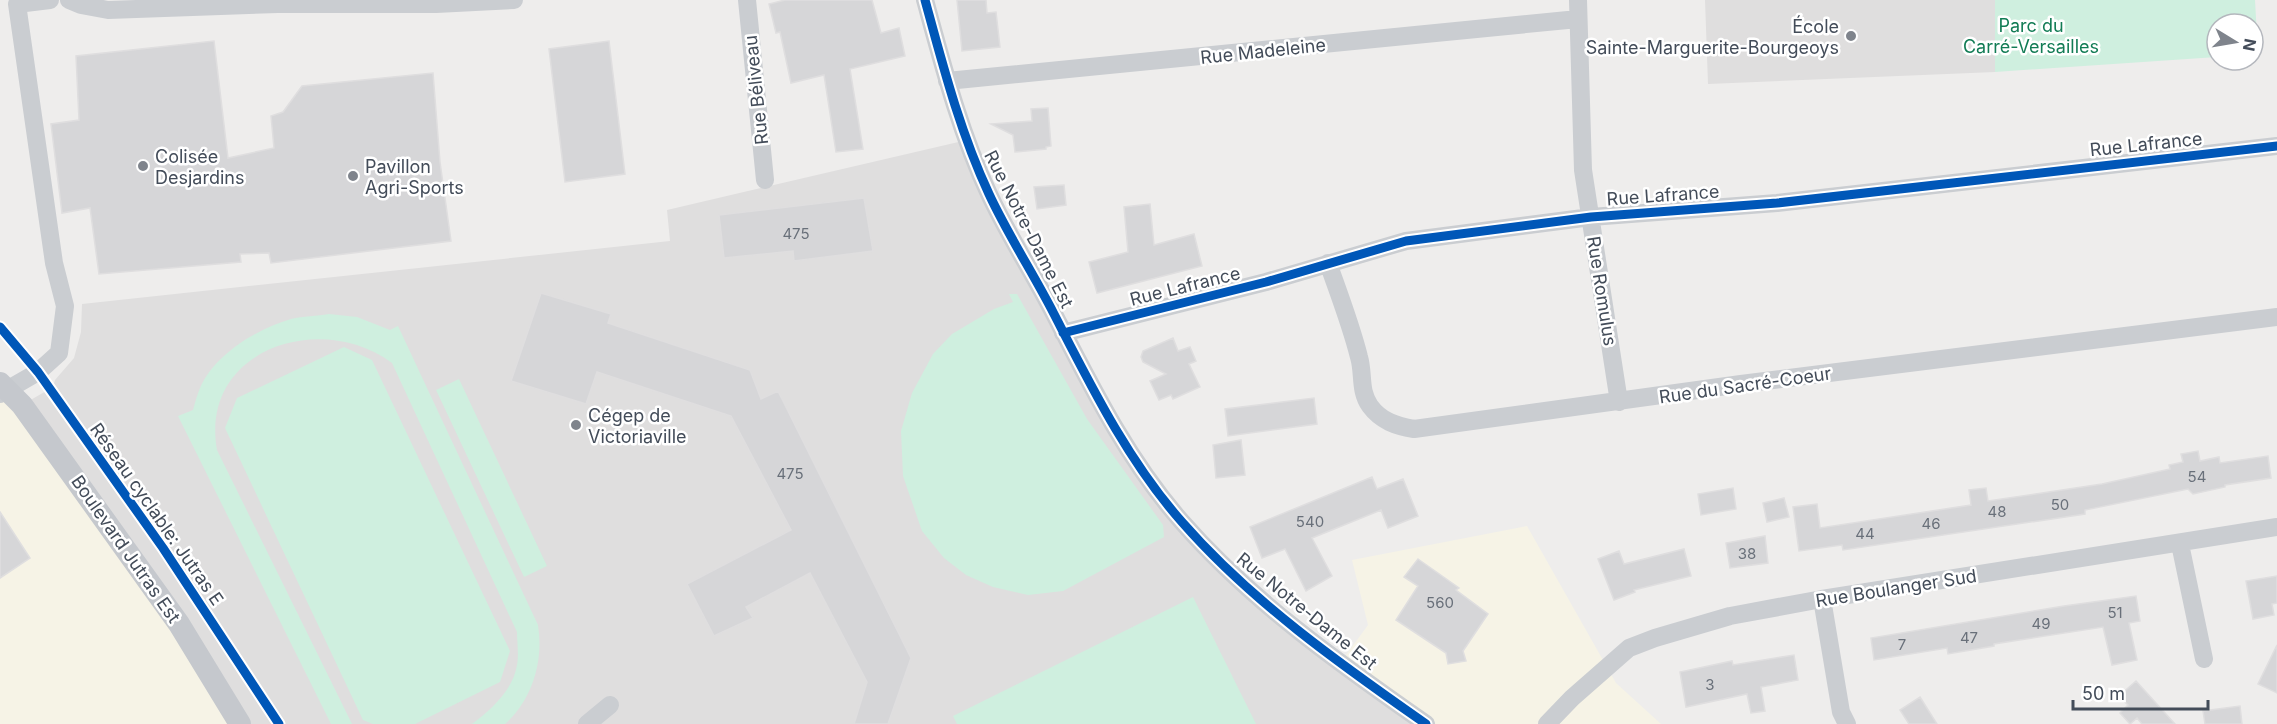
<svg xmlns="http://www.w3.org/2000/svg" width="2277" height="724" font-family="Inter,sans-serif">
<rect width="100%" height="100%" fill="#eeedec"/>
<path fill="#f6f3e6" d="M0,375L239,724H0Z
M1527,526L1616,683L1661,724H1426L1341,662L1368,625L1352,560Z"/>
<path fill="#dfdede" d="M1705,0H1995V72L1708,84Z
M967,140L1105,412L1238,580L1426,724H239L22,405L53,387L55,380L74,358L81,332L82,304L670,241L667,210Z"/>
<path fill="#cfefdf" d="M1995,0H2255L2258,54H2253V24H2217V57L1995,72Z
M1009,294H1017L1087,419L1163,525L1164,537L1063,591L1028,595L993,587L966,575L944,558L922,531L903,476L901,431L912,393L933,354L952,334L994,309L1013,302Z
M329,314L357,317L390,330L398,326L538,625C544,661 532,700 505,724H472C491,710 513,690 517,665C519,655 517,642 517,632L392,363C321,310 199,349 217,450L352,724H331L178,416L193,410C195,403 197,395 200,388C215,354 257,329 291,319C303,316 317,316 329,314Z
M344,347L372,360L510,651L500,682L415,724H373L363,720L225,428L237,398Z
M459,379L547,566L524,577L436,390Z
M1193,597L1256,724H957L953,716Z"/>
<path fill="#d6d6d8" stroke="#dfdedf" stroke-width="1.5" d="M785,0H872L881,33L899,28L905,56L850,69L863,149L836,152L824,75L791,83L780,32L776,33L769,4Z
M957,0H986L987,13L996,12L1000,47L962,51Z
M214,41L228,158L274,148L271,116L283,112L302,86L433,73L440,162L451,241L271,263L269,253L240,254L241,262L99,274L90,208L62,213L51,124L79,120L76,56Z
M609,41L625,174L565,182L549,49Z
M1048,108L1051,146L1046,147V149L1015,152L1013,135L991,124L1032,121L1031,109Z
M1064,185L1066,205L1037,209L1034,187Z
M864,198L873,251L794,261L793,251L724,258L719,215Z
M1150,204L1154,245L1194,234L1202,266L1097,293L1089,262L1128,252L1124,207Z
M541,293L611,314L608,323L750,370L761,399L778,391L911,658L888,724H854L867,682L810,573L746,607L753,618L714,636L687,584L791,530L731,416L597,372L586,404L511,381Z
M1173,338L1178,351L1190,347L1196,361L1189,364L1200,387L1173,399L1171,395L1159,400L1150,381L1166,374L1143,362L1141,357L1143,351Z
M1314,398L1317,424L1228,436L1225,409Z
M1241,440L1245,475L1216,478L1213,445Z
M2198,451L2200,461L2219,457L2220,463L2268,456L2271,478L2225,485V487L2193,494L2188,489L2085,510V514L1843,550L1842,545L1799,551L1793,507L1817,504L1820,528L1971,505L1969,490L1986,488L1988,501L2102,484L2170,469L2169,465L2183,462L2181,454Z
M1372,477L1377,489L1403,479L1418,516L1388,528L1381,510L1312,538L1332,576L1306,591L1285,549L1262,558L1250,527Z
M1733,488L1736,509L1701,515L1698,494Z
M1784,498L1789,517L1767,522L1763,503Z
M0,512L30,558L0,578Z
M1765,536L1768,563L1730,568L1726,543Z
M1684,549L1691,576L1634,590L1635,592L1614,600L1598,559L1619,551L1624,564Z
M1418,559L1459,588L1456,590L1488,614L1463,651L1466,661L1448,664L1446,653L1396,620L1418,586L1404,577Z
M2277,576V603L2272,604L2274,615L2253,619L2246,581Z
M2136,596L2140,621L2129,623L2137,660L2112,665L2103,627L1994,644V646L1948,654L1947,648L1874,660L1871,638L2064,606Z
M2277,645V693L2258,684Z
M1794,655L1798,680L1761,687L1765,711L1751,713L1747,694L1686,707L1680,672L1732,661L1733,665Z
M2136,681L2175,724H2142L2137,718L2130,724L2120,713L2128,705L2119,696Z
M1920,697L1937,724H1909L1900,710Z
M2240,706L2242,724H2205L2203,711Z"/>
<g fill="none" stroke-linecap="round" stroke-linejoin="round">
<path stroke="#cacdd1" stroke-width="18" d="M69,0L81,5L108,10L278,4H436L514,0
M747,0L765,180
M925,0C943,66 960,132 989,194C1008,235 1033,273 1054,314C1091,386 1128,461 1182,522C1251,601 1340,664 1426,724
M1578,0L1583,170L1619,402
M947,81L1578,19
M1328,263C1339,294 1351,325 1359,357C1364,374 1359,390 1370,406C1381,421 1396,426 1414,429L1741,384L2277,317
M1063,333L1266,282L1406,241L1591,217L1777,203L2277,146
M0,394L38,372L59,353L65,306L54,263L17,4L50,0
M2180,544L2204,659
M1822,599L1841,712L1847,724
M587,724L610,705
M1547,724L1572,698L1629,648L1655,638L1730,616L1822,599L2277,527"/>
<path stroke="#c5c8cd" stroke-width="22" d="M0,383L22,405L179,624L240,724"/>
<g stroke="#fff" stroke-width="13">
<path id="cycleway" d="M925,0C943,66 960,132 989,194C1008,235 1033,273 1054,314C1091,386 1128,461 1182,522C1251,601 1340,664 1426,724
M0,327L38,372L163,548L279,724
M1063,333L1266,282L1406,241L1591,217L1777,203L2277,146"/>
</g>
<use href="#cycleway" stroke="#0057b8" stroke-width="9"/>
</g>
<g fill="#7f848c" stroke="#fff" stroke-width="2">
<circle cx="1851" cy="36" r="6"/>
<circle cx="143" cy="166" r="6"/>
<circle cx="353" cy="176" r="6"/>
<circle cx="576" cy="425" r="6"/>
</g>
<g text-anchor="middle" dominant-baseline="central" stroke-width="5" stroke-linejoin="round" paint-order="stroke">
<g font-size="15" fill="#69707a">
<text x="796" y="233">475</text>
<text x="790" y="473">475</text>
<text x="2197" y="476">54</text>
<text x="2060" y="504">50</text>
<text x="1997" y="511">48</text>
<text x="1310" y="521">540</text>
<text x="1931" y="523">46</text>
<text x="1865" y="533">44</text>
<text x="1747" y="553">38</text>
<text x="1440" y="602">560</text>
<text x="2115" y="612">51</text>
<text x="2041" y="623">49</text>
<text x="1969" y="637">47</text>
<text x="1902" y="644">7</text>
<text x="1710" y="684">3</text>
</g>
<g font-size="18" fill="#127c55" stroke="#fff">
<text x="2031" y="25">Parc du<tspan x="2031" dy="21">Carré-Versailles</tspan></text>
</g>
<g font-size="18" fill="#434c59" stroke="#fff" text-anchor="start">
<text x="1839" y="26" text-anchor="end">École<tspan x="1839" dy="21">Sainte-Marguerite-Bourgeoys</tspan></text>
<text x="155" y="156">Colisée<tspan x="155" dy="21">Desjardins</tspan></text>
<text x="365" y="166">Pavillon<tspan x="365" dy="21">Agri-Sports</tspan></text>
<text x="588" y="415">Cégep de<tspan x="588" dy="21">Victoriaville</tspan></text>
</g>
<g font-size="18" fill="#434c59" stroke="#fff">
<text transform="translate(1263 51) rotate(-6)">Rue Madeleine</text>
<text transform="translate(756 90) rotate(-96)">Rue Béliveau</text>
<text transform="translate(2146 144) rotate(-6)">Rue Lafrance</text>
<text transform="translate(1663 195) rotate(-4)">Rue Lafrance</text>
<text transform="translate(1029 229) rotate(63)">Rue Notre-Dame Est</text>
<text transform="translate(1185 286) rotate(-14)">Rue Lafrance</text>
<text transform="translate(1602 291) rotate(81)">Rue Romulus</text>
<text transform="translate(1745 385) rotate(-8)">Rue du Sacré-Coeur</text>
<text transform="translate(157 514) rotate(55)">Réseau cyclable: Jutras E</text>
<text transform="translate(126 549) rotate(55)">Boulevard Jutras Est</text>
<text transform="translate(1896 588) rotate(-9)">Rue Boulanger Sud</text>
<text transform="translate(1307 611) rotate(39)">Rue Notre-Dame Est</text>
</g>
</g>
<g transform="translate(2235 42) rotate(101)"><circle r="28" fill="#ffffff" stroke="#b4b7bd" stroke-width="1.5"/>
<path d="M0-4.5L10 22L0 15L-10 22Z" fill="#7f848c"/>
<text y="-9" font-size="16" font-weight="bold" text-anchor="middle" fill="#434c59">N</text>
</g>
<path d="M2073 700v9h135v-9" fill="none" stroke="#434c59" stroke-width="3"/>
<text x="2082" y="700" font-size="18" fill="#434c59" stroke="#ffffff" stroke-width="4.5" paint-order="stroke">50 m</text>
</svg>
